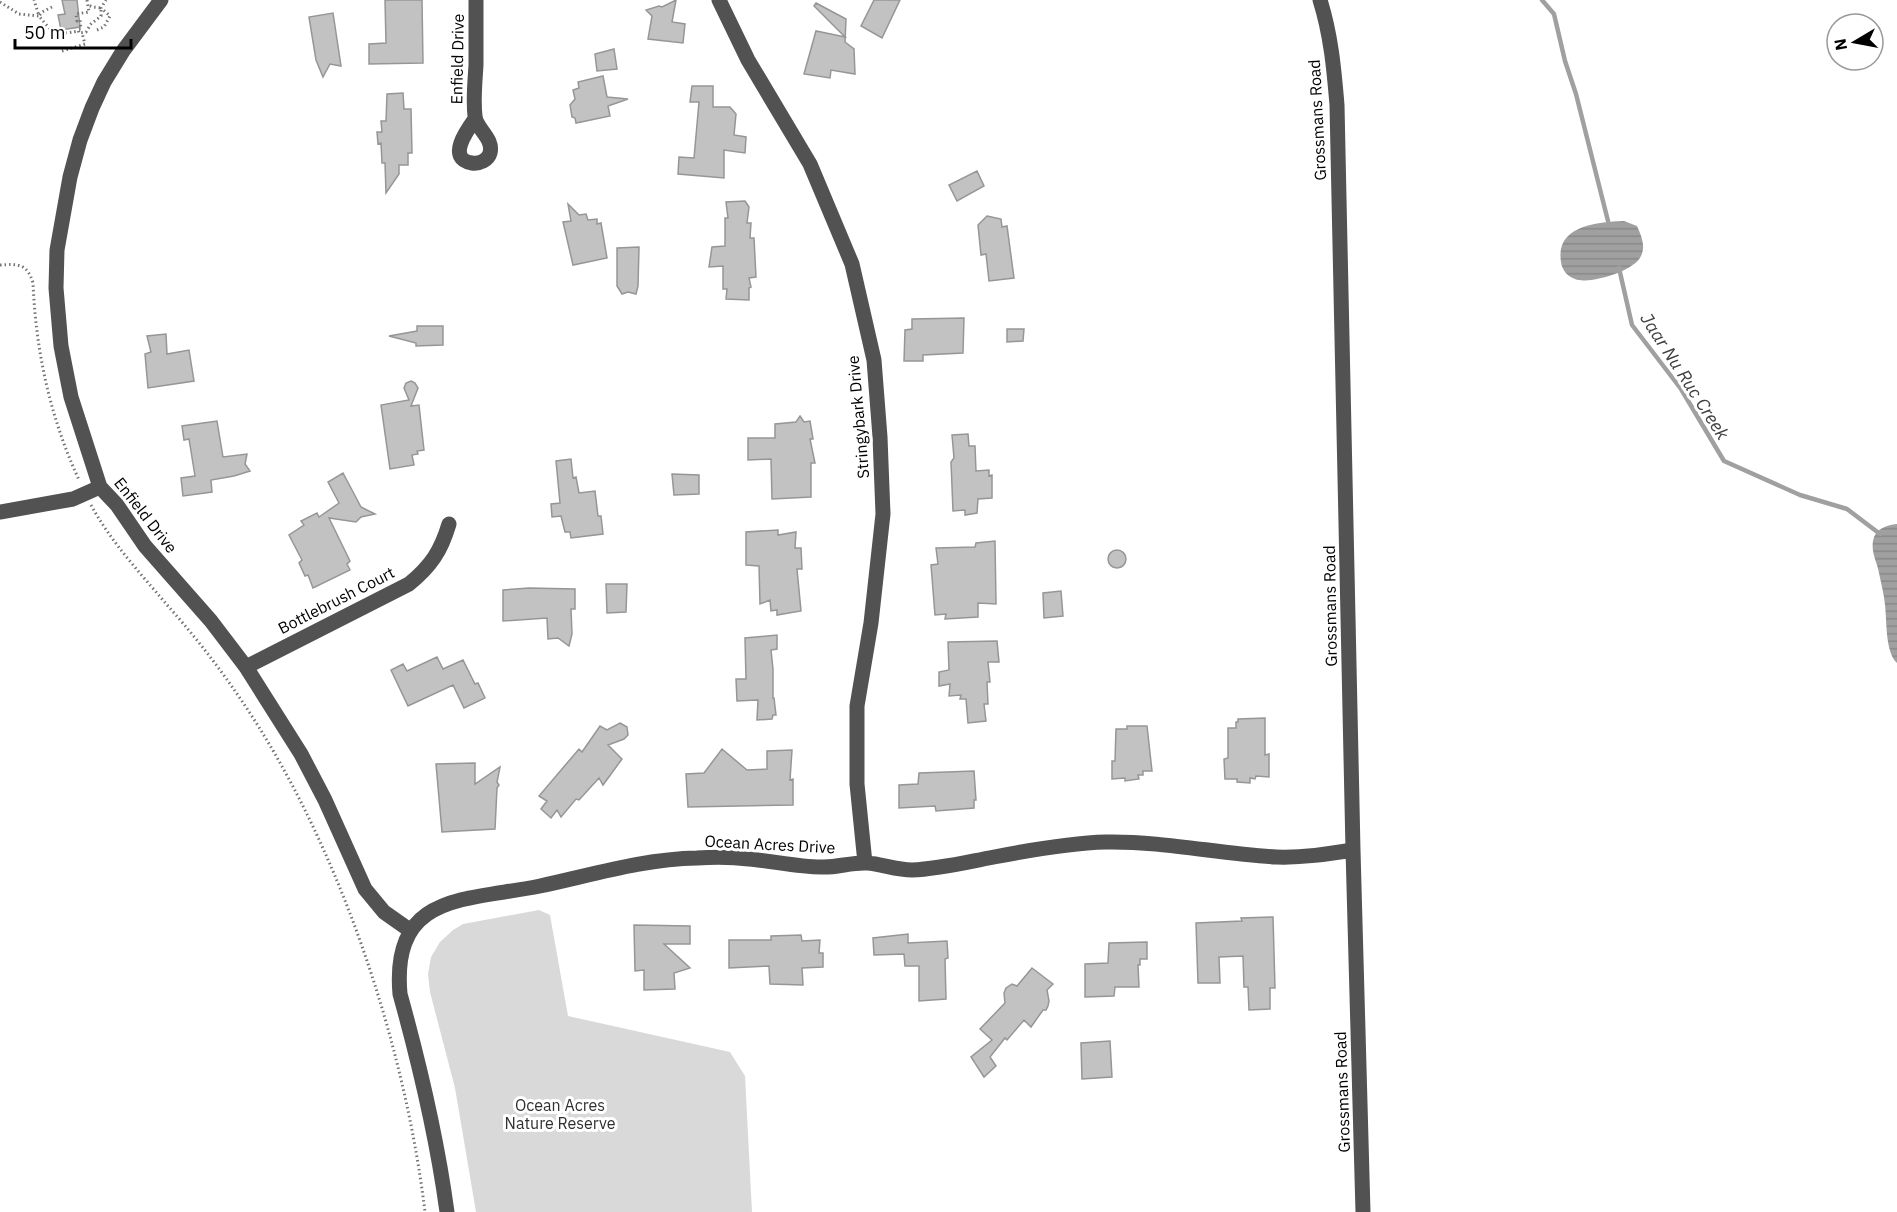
<svg xmlns="http://www.w3.org/2000/svg" width="1897" height="1212" font-family="'IBM Plex Sans',sans-serif">
<defs>
<pattern id="water-rules" width="6" height="5" patternUnits="userSpaceOnUse" patternTransform="scale(1.5)"><rect width="6" height="5" fill="#a0a0a0"/><path d="M0 2.5h6" fill="none" stroke="#888"/></pattern>
</defs>
<rect width="100%" height="100%" fill="#fff"/>
<path fill="#d9d9d9" d="M539,910L550,915L568,1016L730,1052L745,1076L752,1212H476L455,1088L430,992L428,974L431,957L440,942L453,930L463,924Z"/>
<path fill="url(#water-rules)" d="M1624,221L1637,226C1641,235 1646,246 1641,256C1635,271 1589,285 1575,279C1567,276 1562,270 1561,262C1555,225 1598,222 1624,221Z
M1897,524V663C1885,652 1887,621 1885,605C1884,594 1881,583 1879,573C1877,562 1871,553 1873,541C1875,529 1886,525 1897,524Z"/>
<g fill="none" stroke-linecap="round" stroke-linejoin="round">
<path stroke="#a0a0a0" stroke-width="4.5" d="M1542,0L1554,14L1565,61L1576,94L1609,225
M1619,268L1632,325L1681,389L1724,461L1800,495L1847,509L1880,534"/>
</g>
<path fill="#c2c2c2" stroke="#969696" stroke-width="1.5" d="M62,0H77L80,27L61,30L58,15L65,14Z
M385,0H422L423,63L369,64V44L386,43Z
M676,0L672,22L685,24L683,43L648,39L652,16L646,10L659,6L662,7Z
M874,0H900L882,38L861,26Z
M816,3L846,19L845,42L854,49L855,74L831,70L830,78L804,74L816,31L845,37L814,6Z
M333,13L341,66L330,64L323,77L316,60L309,17Z
M614,49L617,69L597,71L595,54Z
M603,76L607,97L628,99L608,106L610,116L576,123L575,118L572,117L570,105L575,99L573,90L579,88L578,82Z
M692,86H713V107H730L736,114L734,135L746,137L745,153L724,150V178L678,174L679,157L694,158L699,102H690Z
M403,93L404,109H411L412,153H408V165H399V174L386,193L385,163H382L381,143L378,144L377,132H382L381,121H386L387,94Z
M977,171L984,186L957,201L949,185Z
M745,201L749,207L747,223H751L750,238H754L756,277L749,278L751,287L749,288V300L726,299L727,289H723V266L709,267L712,247L725,246V218H728L726,202Z
M568,204L579,215L586,214L588,220L597,219V224L601,223L607,258L573,265L563,222L571,221Z
M987,216L1001,219L1002,227L1007,226L1014,278L989,281L986,254L981,255L978,225Z
M639,247L638,286L636,294L628,292L622,294L617,286V248Z
M964,318L963,353L923,355V361H904L905,330L912,329V319Z
M417,326H443V345L416,346V343L389,336L417,331Z
M1007,329H1024L1023,341L1007,342Z
M166,334L167,354L189,350L194,381L148,388L145,354L151,352L147,336Z
M411,381L415,383L418,388L411,406L419,405L424,450L417,451L418,454L412,455L414,465L390,469L381,405L409,400L404,388L406,383Z
M800,416L804,422L810,421L813,439H810L815,463H811V497L772,499L771,459L748,460V438H775V424L796,422Z
M217,421L223,457L247,454L245,464L250,471L234,476L211,480L212,492L183,496L181,478L195,476L189,439L184,440L182,426Z
M968,434L969,446H975L976,471L989,470V476L992,475V498L978,499L977,513L965,515V510L953,511L951,462L954,458L952,435Z
M571,459L573,478L576,477L579,493L595,491L598,516H601L603,534L571,538L570,532H565L561,516L552,517L551,504L560,503L556,461Z
M343,473L361,507L375,514L361,517L356,522L329,518L350,561L347,564L350,570L313,588L308,575L305,576L299,563L302,560L289,535L304,525L301,521L317,513L319,517L339,503L328,482Z
M672,474L699,475V494L674,495Z
M778,530V535L796,532L795,548H801L802,569H797L801,611L777,615V610L771,611L770,600L760,604L759,566L746,565V532Z
M995,541L996,604L978,603V617L945,619L946,614L935,615L931,565L938,564L936,548L975,547L976,543Z
M1108 559a9 9 0 1 1 18 0a9 9 0 1 1-18 0Z
M606,584H627L626,612L607,613Z
M529,588L575,589V609H571L572,634L569,646L558,638L548,639L547,618L503,621V590Z
M1061,591L1063,616L1044,618L1043,593Z
M777,635V649L771,650L773,669V698H774L776,715H773L772,719L757,720L758,700L737,701L736,679H746L745,638Z
M997,641L999,662H988L990,682H987L988,704H984L986,721L968,723L966,699H960L961,695L949,696L950,684L939,686V672L949,670L948,642Z
M437,657L443,669L463,660L475,684L478,683L485,698L464,708L453,685L408,706L391,670L403,664L407,671Z
M1265,718V755L1269,754V777L1256,776L1255,779L1250,778V783L1237,782V779H1225L1224,759L1228,758V728H1236V722H1238V719Z
M620,723L627,727L628,735L624,739L608,745L622,759L603,785L599,778L579,800L576,799L561,817L557,810L551,818L541,809L547,801L539,796L579,749L582,752L600,726L607,730Z
M1127,726H1147L1152,771H1143V775H1138L1139,779L1125,781V778L1112,779V761H1115L1116,729H1127Z
M722,749L747,770L767,769V751L792,750L790,780L793,779V805L688,807L686,774L704,773Z
M475,763V784L500,767L497,782L499,785L497,788L495,829L442,832L436,764Z
M974,771L976,800H974V808L936,811L935,806L899,808V785L918,784L919,773Z
M1273,917L1275,988H1270V1009L1249,1010L1248,987H1244L1243,956L1219,957L1220,983H1198L1196,923L1242,921L1241,918Z
M634,925L690,926V944H664L690,968L674,973L675,989L644,990V970L635,971Z
M908,934V943L947,941L948,958L945,959L946,999L919,1001V966H905L904,954L874,955L873,938Z
M801,935L802,941L820,940L819,953H823V967L802,968L803,985L770,984L769,966L729,968V940H771V936Z
M1147,942V959H1140V965H1138L1139,987H1115L1114,996L1085,997V964L1108,963L1109,943Z
M1032,968L1053,984L1047,990L1049,1001L1048,1006L1046,1010H1043L1031,1027L1024,1020L1007,1040L1005,1038L990,1057L996,1066L984,1077L971,1057L992,1040L980,1029L1005,1003L1004,993L1006,988L1012,984L1017,986Z
M1110,1041L1112,1077L1082,1079L1081,1043Z"/>
<g fill="none" stroke-linecap="round" stroke-linejoin="round">
<path stroke="#747474" stroke-width="3" stroke-dasharray="1.5 3" stroke-linecap="butt" d="M87,0L89,12L76,14L77,21L80,20L81,29H78L79,33L86,32L91,24L101,16V8L93,7L88,5
M0,2L19,14L39,16L34,0
M52,7L42,12L39,16C54,35 56,35 78,31
M97,30L104,27L110,16L101,8L106,0
M62,51L85,44L82,33
M0,265C18,264 27,263 33,283C36,352 50,417 79,480
M91,505C111,542 141,574 168,606C192,633 215,662 235,691C336,835 404,1039 425,1212"/>
<path stroke="#525252" stroke-width="15" d="M161,0L123,51L104,82L92,108L80,140L70,177L57,250L56,288L61,346L71,397L100,487L117,505L145,546L211,621L246,667L301,754L325,800L365,889L384,912L411,931
M719,0L748,60L810,164L852,264L874,360L880,437L883,514L871,623L857,706V784L865,863
M1320,0C1331,35 1334,69 1337,105L1353,850L1363,1212
M475,119C467,130 446,159 472,163C480,164 488,160 490,153C494,138 476,129 475,116C473,99 475,82 476,65C476,43 476,22 476,0
M0,512L73,499L100,487
M246,667L409,584C431,566 441,551 449,524
M447,1212C437,1138 420,1066 400,994C391,892 467,901 540,886C592,875 643,859 697,858C714,857 732,857 749,859C773,861 797,867 821,867C836,868 852,862 867,863C882,864 896,870 912,870C940,869 967,862 994,857C1030,850 1069,843 1106,842C1164,841 1219,854 1276,857C1302,858 1328,854 1353,850"/>
</g>
<g text-anchor="middle" dominant-baseline="central" stroke-width="6" stroke-linejoin="round" paint-order="stroke">
<g font-size="16" fill="#000" stroke="#fff">
<text transform="translate(457 59) rotate(-89)">Enfield Drive</text>
<text transform="translate(1317 120) rotate(-93)">Grossmans Road</text>
<text transform="translate(858 417) rotate(-95)">Stringybark Drive</text>
<text transform="translate(146 515) rotate(52)">Enfield Drive</text>
<text transform="translate(336 600) rotate(-27)">Bottlebrush Court</text>
<text transform="translate(1330 606) rotate(-91)">Grossmans Road</text>
<text transform="translate(770 844) rotate(3)">Ocean Acres Drive</text>
<text transform="translate(1342 1092) rotate(-92)">Grossmans Road</text>
</g>
<g font-size="16" fill="#303030" stroke="#fff">
<text x="560" y="1105">Ocean Acres<tspan x="560" dy="18">Nature Reserve</tspan></text>
</g>
<g font-size="18" font-style="italic" fill="#414141" stroke="#fff">
<text transform="translate(1685 376) rotate(57)">Jaar Nu Ruc Creek</text>
</g>
</g>
<g transform="translate(1855 42) rotate(260)"><circle r="28" fill="#ffffff" stroke="#999999" stroke-width="1.5"/>
<path d="M0-4.5L10 22L0 15L-10 22Z" fill="#000000"/>
<text y="-9" font-size="16" font-weight="bold" text-anchor="middle" fill="#000000">N</text>
</g>
<path d="M15 39v9h116v-9" fill="none" stroke="#000000" stroke-width="3"/>
<text x="24" y="39" font-size="18" fill="#000000" stroke="#ffffff" stroke-width="4.5" paint-order="stroke">50 m</text>
</svg>
